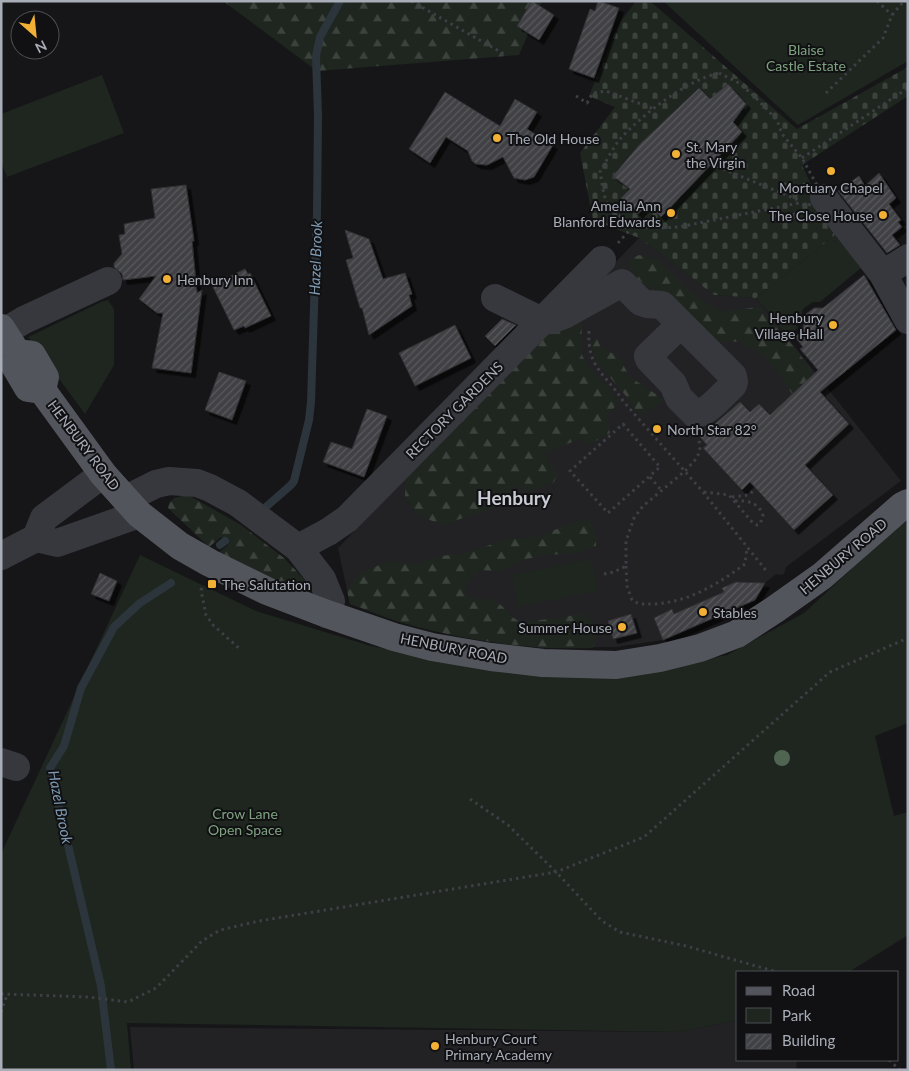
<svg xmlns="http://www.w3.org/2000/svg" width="909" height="1071" font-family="Lato,sans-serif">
<defs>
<pattern id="forest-firs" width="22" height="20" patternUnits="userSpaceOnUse" patternTransform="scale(1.25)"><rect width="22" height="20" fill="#1e261f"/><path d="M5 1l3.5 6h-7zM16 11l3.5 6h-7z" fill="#3c433d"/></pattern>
<pattern id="cemetery-stones" width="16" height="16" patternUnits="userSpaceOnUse" patternTransform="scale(1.25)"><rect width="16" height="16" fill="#1e261f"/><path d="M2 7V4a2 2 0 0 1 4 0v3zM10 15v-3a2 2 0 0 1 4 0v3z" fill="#3c433d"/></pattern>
<pattern id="building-hatch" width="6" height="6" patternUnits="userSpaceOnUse" patternTransform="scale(1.25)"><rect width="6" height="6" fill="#404145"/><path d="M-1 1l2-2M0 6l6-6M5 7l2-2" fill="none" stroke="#595a5e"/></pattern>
<filter id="shadow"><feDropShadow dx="4.5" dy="4.5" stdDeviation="0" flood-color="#0009"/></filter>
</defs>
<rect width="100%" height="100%" fill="#161618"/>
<path fill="#222225" d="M639,238L714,295L756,298L901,481L786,567L784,574L780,575L776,574L761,586L663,640L616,647L542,648L490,641L435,631L396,621L350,604L338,548Z
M738,1020V1060H797L796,1070H134L130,1027L678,1032Z"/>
<path fill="#1e261f" d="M663,1H908V61L798,125Z
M102,75L124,133L7,177L1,162V114Z
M835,235L861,268L820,302H813L803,309L801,317L794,322L798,328L787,336L756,298Z
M108,300L114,309V365L85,414L28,337L101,302Z
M908,521V723L875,736L894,816L908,812V935L849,972H738V1020L678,1032L127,1023L131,1070H1V854L140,555L256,611L371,646L521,674L623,675L727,655L804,613L896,528Z
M591,559L598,591L518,607L512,575Z"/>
<path fill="url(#forest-firs)" d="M223,1H542L519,55L317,71Z
M639,255L658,259L688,290L721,312L758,307L794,347L814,374L792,394L781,376L763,355L740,342L720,341L702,333L676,315L654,290L635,278L627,261Z
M573,318L582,322L581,353L586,363L620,402L606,415L610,433L589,445L579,439L544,454L557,474L554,482L526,492L517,484L493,508L442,525L418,515L405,497L406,478L557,322Z
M596,337L601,348L618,356L630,377L660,397L662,402L641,415L632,406L626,396L596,361L591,345Z
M188,495L241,525L284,558L305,580L310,590L309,597L217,554L228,545L221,537L209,547L168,508L169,503L174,498Z
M590,520L595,531L596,546L579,553L547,555L526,559L498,571L480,570L467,582L465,591L468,597L493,600L502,606L511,616L521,623L582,614L597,624V635L593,648C528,650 460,640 397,621C381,616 365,609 350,604L347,590L362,572L390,561L413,564L442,556L467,553L507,539L537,537L577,521Z"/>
<path fill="url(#cemetery-stones)" d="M636,1H650L797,129L908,67V96L802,165L835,235L756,298L714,295L639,238L593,220L580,153L615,107L589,96L618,25Z"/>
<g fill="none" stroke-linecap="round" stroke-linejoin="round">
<path stroke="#2c353c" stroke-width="8" d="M267,506L291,485L294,481L309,420L311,402L317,213L318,116L316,56L320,37L340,1
M220,545L225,541
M111,1070L101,986L50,768L64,746L81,688L114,627L140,603L171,583"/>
</g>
<path fill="url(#building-hatch)" stroke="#303034" filter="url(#shadow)" d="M532,1L554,15L539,40L517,26Z
M598,1L619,8L594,78L569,69L590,9L595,11Z
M728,84L746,104L733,122L742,132L661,217L648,204L638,214L621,198L630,189L613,176L639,145L699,88L710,99Z
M445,92L500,126L515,99L537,112L527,129L553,145L534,177L525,180L514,178L503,157L487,165L476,164L472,161L468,151L446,137L430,163L409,149Z
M879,173L896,198L889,204L901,220L898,222L902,227L892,235L900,245L887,253L838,191L859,176L865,186Z
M186,185L194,241H192L197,293L202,290L191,373L152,368L163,313H157L139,299L156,276L123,280L122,274L114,267V263L122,254L119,235L125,234L124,224L155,218L151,189Z
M345,230L369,239L383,279L405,273L412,294L409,295L412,306L369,335L362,308H360L346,260L353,258Z
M245,269L248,274L250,273L271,316L245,328L244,326L234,330L212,285Z
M864,275L896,330L820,392L849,424L805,465L833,495L794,530L750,482L742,490L703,448L707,445L700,437L740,402L750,412L759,404L770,415L818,370L800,349L803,347L795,337L802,331L806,314L814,308H823Z
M502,319L516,325L495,346L485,336Z
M455,325L471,358L415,386L399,353Z
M219,372L246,381L232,420L205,410Z
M367,409L387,416L364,477L323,462L331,442L352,449Z
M100,573L117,581L109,601L91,594Z
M736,582L765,583L755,600L663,640L654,618L672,609L674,614L724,592L722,588Z
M631,614L637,633L613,639L608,621Z"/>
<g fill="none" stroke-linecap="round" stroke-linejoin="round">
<path stroke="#3d3f44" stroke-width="3" stroke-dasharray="2.5 4" stroke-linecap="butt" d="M411,1L504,54
M877,1L892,15
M719,73L739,83L755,97L777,120L782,134L802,158L824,198L806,206L799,203L679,227L658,228L632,222L611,212L604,195L600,172C606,162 612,149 620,139C643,114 687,80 719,73Z
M826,93L883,38L892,15L904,1
M576,96L587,103L593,93L606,91L654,109
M802,158L908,88
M711,164L796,199L799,203
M618,243L636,223
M589,331C587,368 605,373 623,401L703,492L768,573
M623,424L660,467L608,513L570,471Z
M650,477L661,490
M704,492L729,495L753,523L757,525L760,524L763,516C760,503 747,500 735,501
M732,497L748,495L756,489
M626,566L627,586L632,600C639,605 646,604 654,604C689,602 718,584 745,564L747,547
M604,574L614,572L626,566V541L634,518L643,506L685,471L696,459L700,451L699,439
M202,588L201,590L206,615L213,625L241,650
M470,799L508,825L556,872L602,921L620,932L686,946L777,972
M1,994L89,997L128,1002L156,988L202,941L220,930L259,921L556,872L644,837L830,672L908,638
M1,1012L7,995
M889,1060L900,1070"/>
<path stroke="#37383d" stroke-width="28" d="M824,198L883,274L908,320
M883,274L908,258
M495,298L542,321L551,320L564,315L622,283L641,302L647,304L662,305L733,376L734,382L733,385C724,393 706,415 695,414L679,398L673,384L649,359L648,356L681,324
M4,332L24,320L108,281
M126,499L156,484L169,481L197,483L210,488L238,503L298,548L322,579L331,601L327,614
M36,538L44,518L103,474
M298,548L328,532L347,519L602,260
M1,556L36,538L57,543L139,514
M1,762L16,767"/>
<path stroke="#53555c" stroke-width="28" d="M1,328L17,353L15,366L28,388L42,390
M17,353L32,355L45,377L42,390L103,474L139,514L180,546L210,563L267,591L327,614L394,637L432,647L491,657L543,663L616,665L660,658L700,648L737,634L774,610L822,576L902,506L908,503"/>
</g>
<circle fill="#506452" cx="782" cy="758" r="8"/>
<g fill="#f2b134" stroke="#111113" stroke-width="2">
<circle cx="497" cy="138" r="5"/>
<circle cx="676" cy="154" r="5"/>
<circle cx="831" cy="171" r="5"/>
<circle cx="671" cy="213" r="5"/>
<circle cx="883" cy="215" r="5"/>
<circle cx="167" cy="279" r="5"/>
<circle cx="833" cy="325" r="5"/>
<circle cx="657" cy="429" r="5"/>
<rect x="207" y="579" width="10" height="10" rx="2.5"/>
<circle cx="703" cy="612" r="5"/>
<circle cx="622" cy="627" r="5"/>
<circle cx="435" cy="1046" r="5"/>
</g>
<g text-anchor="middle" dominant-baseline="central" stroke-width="4" stroke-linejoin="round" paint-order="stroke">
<g font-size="14" fill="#7fa381" stroke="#111113">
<text x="806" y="49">Blaise<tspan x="806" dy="16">Castle Estate</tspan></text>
<text x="245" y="813">Crow Lane<tspan x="245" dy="16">Open Space</tspan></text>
</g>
<g font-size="14" fill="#a8adb8" stroke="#111113" text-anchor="start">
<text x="507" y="138">The Old House</text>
<text x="686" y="146">St. Mary<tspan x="686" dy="16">the Virgin</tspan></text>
<text x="831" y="187" text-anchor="middle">Mortuary Chapel</text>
<text x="661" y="205" text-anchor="end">Amelia Ann<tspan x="661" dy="16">Blanford Edwards</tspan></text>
<text x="873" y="215" text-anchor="end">The Close House</text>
<text x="177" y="279">Henbury Inn</text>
<text x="823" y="317" text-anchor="end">Henbury<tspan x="823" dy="16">Village Hall</tspan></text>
<text x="667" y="429">North Star 82°</text>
<text x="222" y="584">The Salutation</text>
<text x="713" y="612">Stables</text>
<text x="612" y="627" text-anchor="end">Summer House</text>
<text x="445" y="1038">Henbury Court<tspan x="445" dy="16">Primary Academy</tspan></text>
</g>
<g font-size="14" fill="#a8adb8" stroke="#111113">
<text transform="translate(454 410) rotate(-45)">RECTORY GARDENS</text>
<text transform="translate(84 445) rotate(53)">HENBURY ROAD</text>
<text transform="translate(843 556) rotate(-40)">HENBURY ROAD</text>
<text transform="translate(454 648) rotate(11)">HENBURY ROAD</text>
</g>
<g font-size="15" font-style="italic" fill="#7f9bb3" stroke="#111113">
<text transform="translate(315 258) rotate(-88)">Hazel Brook</text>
<text transform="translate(61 807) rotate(79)">Hazel Brook</text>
</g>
<g font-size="19" font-weight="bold" fill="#c9ccd4" stroke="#111113">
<text x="514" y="497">Henbury</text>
</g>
</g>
<rect width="909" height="1071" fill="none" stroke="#a8adb8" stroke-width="5"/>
<rect x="736" y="971" width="162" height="90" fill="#111113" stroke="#4d4f55"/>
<rect x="746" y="987" width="25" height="8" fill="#53555c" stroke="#4d4f55"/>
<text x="782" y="996" font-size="15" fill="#a8adb8">Road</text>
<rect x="746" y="1008" width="25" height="15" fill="#1e261f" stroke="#4d4f55"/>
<text x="782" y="1021" font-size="15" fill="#a8adb8">Park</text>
<rect x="746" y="1034" width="25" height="15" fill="url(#building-hatch)" stroke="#4d4f55"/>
<text x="782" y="1046" font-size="15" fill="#a8adb8">Building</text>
<g transform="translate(35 35) rotate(153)"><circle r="24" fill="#111113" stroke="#4d4f55"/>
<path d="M0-4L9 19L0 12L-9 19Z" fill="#f2b134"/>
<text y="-8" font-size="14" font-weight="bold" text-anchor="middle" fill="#a8adb8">N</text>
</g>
</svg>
